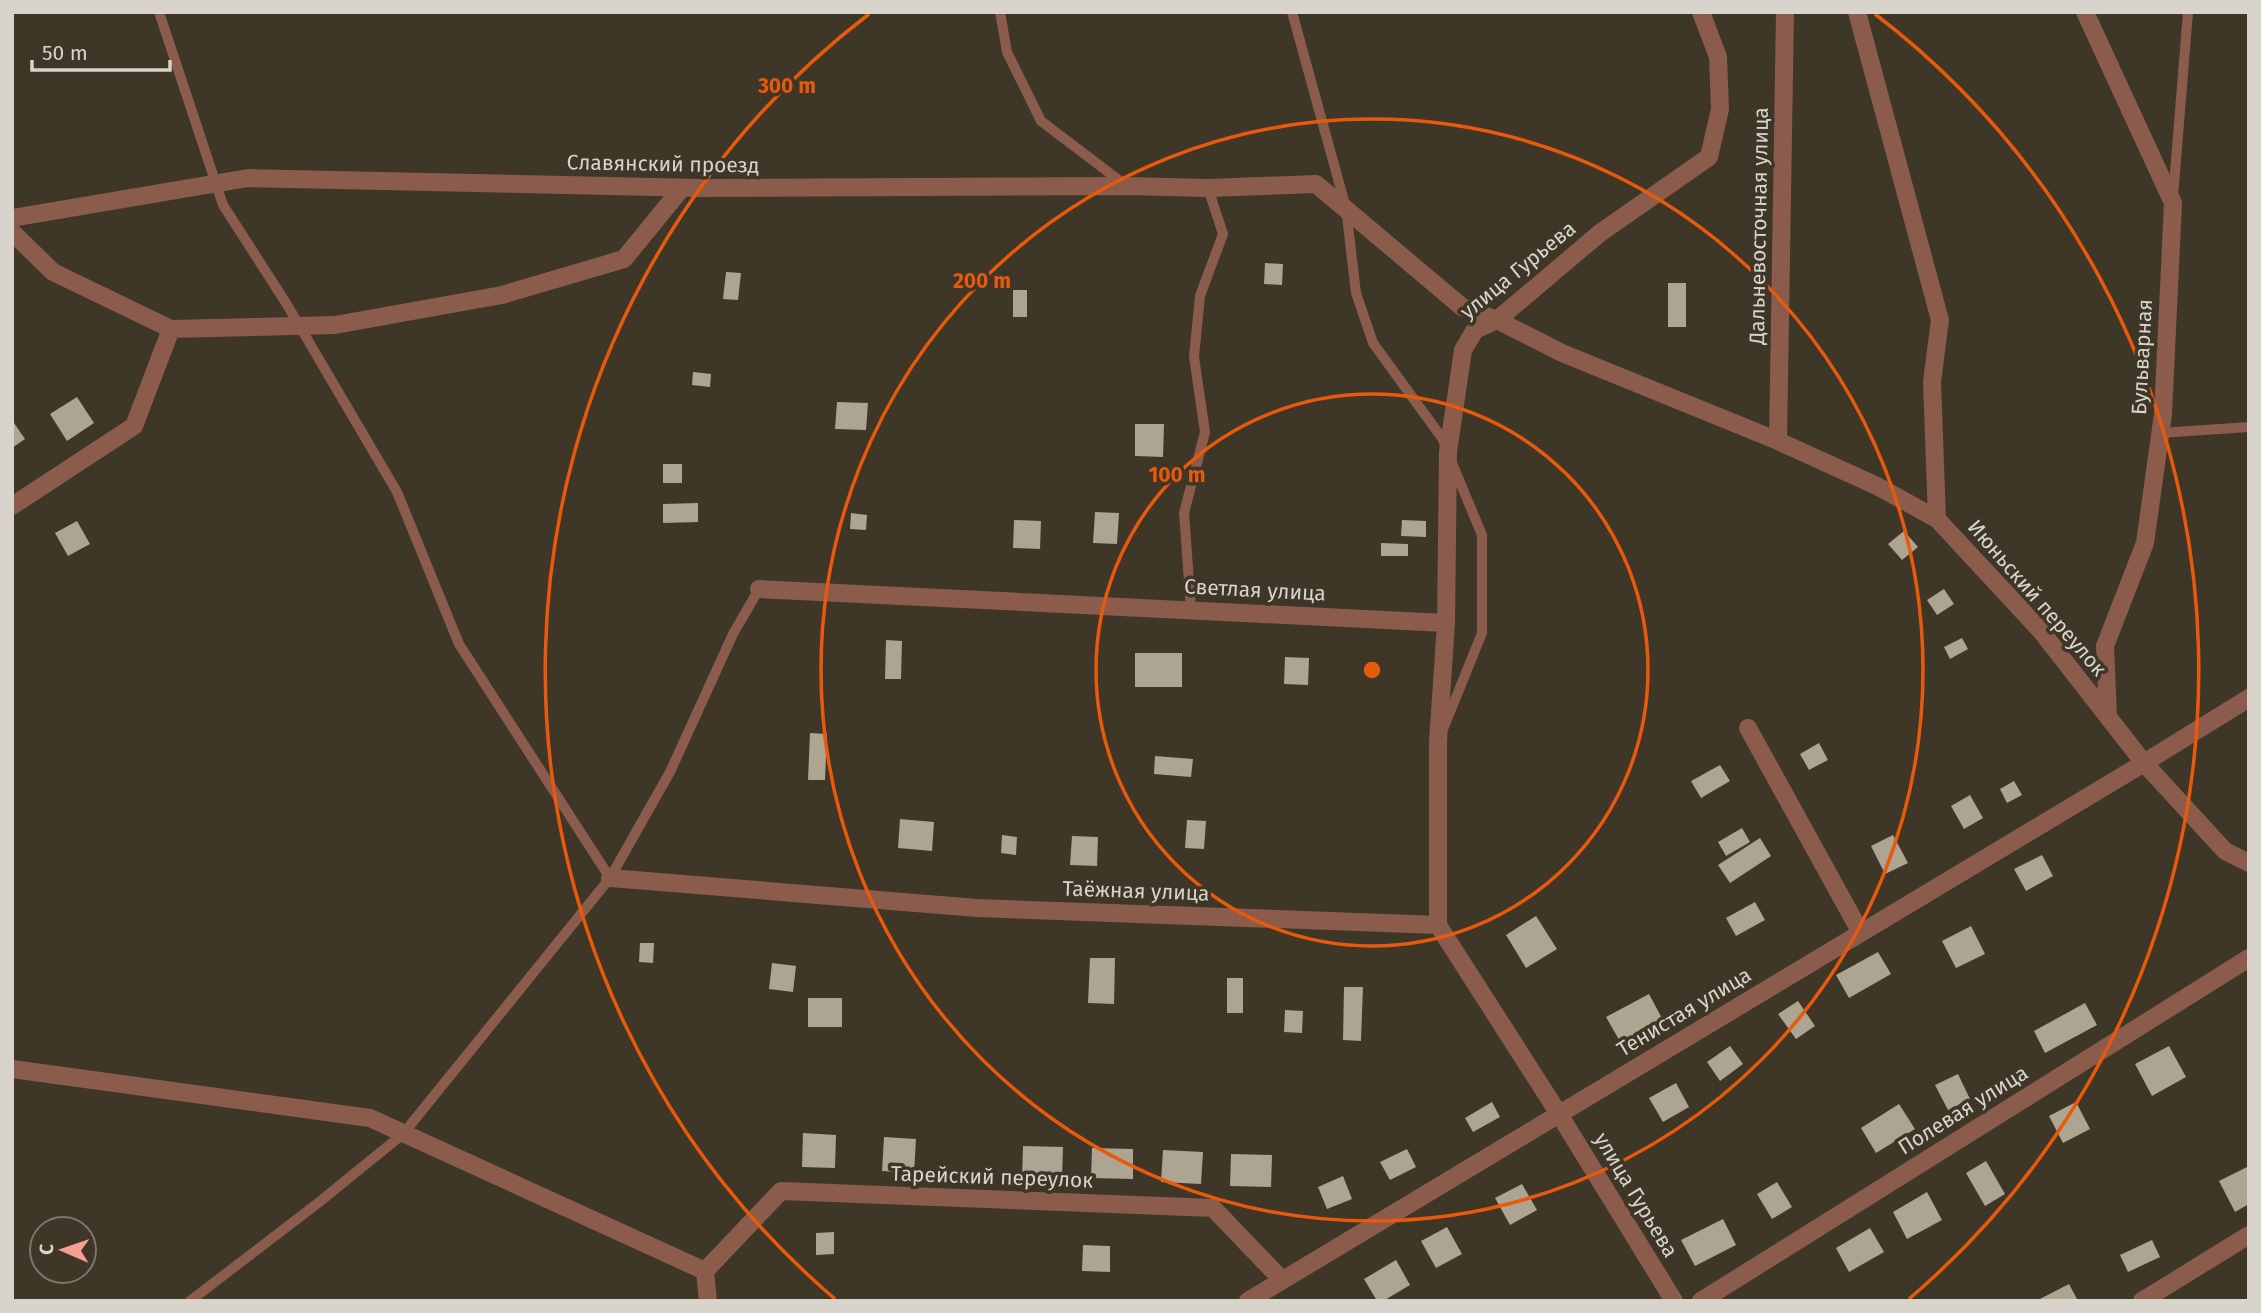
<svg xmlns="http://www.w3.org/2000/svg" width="2261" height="1313" font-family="'Fira Sans',sans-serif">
<rect width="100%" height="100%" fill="#3e3627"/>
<path fill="#ada492" d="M1265,263L1283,264L1282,285L1264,284Z
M726,272L741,273L738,300L723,299Z
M1668,283H1686V327H1668Z
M1013,290H1027V317H1013Z
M693,372L711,374L710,387L692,385Z
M77,397L94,423L67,441L50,414Z
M837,402L868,403L866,430L835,429Z
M12,420L25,439L12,448Z
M1135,424H1164L1163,457L1135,456Z
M663,464H682V483H663Z
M698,503V522L663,523V504Z
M1095,512L1119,513L1117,544L1093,543Z
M851,513L867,515L866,530L850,529Z
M1014,520L1041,521L1040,549L1013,548Z
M1402,520L1426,521V537L1401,536Z
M77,521L90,544L68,556L55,533Z
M1904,531L1918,547L1902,560L1888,544Z
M1381,543L1408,544V556H1381Z
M1944,589L1954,604L1937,615L1927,600Z
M1962,638L1968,649L1950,659L1944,647Z
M886,640L902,641L901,679H885Z
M1135,653H1182V687H1135Z
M1285,657L1309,658L1308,685L1284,684Z
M810,733L827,734L825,780H808Z
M1819,743L1828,760L1809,770L1800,754Z
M1155,756L1193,759L1191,777L1154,774Z
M1720,765L1730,781L1701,798L1691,781Z
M2014,781L2022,795L2007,803L2000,789Z
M1970,795L1983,818L1964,829L1951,806Z
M900,819L934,822L932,851L898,848Z
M1187,820L1206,821L1204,849L1185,848Z
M1742,828L1750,842L1726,856L1718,842Z
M1002,835L1017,837L1016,855L1001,853Z
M1893,835L1908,863L1885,874L1871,846Z
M1072,836L1098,837L1097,866L1070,865Z
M1760,838L1771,856L1730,883L1718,865Z
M2042,855L2053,876L2026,891L2014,869Z
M1755,902L1765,920L1736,936L1726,918Z
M1536,916L1557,949L1526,968L1506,935Z
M1971,926L1985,954L1956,968L1942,941Z
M640,943H654L653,963L639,962Z
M1878,952L1891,974L1849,998L1836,975Z
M1090,958H1115L1114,1004L1088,1003Z
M772,963L796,966L793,992L769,989Z
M1227,978H1243V1013H1227Z
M1344,987H1363L1361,1041L1343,1040Z
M1649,994L1664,1022L1622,1045L1606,1017Z
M808,998H842V1027H808Z
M1798,1001L1815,1026L1796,1039L1778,1014Z
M2085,1003L2097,1025L2045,1053L2034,1031Z
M1285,1010L1303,1011L1302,1033L1284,1032Z
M1730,1046L1743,1064L1720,1081L1707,1062Z
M2169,1046L2186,1077L2152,1096L2135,1064Z
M1958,1074L1970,1099L1948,1110L1935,1085Z
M1676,1083L1689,1107L1663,1122L1649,1098Z
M1492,1102L1500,1117L1473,1132L1465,1118Z
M2076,1102L2090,1129L2063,1143L2049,1116Z
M1899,1104L1915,1129L1876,1153L1861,1128Z
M803,1133L836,1135L835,1168L802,1167Z
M884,1137L916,1139L914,1173L882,1171Z
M1023,1146L1063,1147L1062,1179L1022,1178Z
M1092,1148L1133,1149V1179L1091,1178Z
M1407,1149L1416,1167L1390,1180L1380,1162Z
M1163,1150L1203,1152L1201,1184L1161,1182Z
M1231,1154L1272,1155L1271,1187L1230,1186Z
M1986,1161L2005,1194L1985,1206L1966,1173Z
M2249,1166V1204L2235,1212L2219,1181Z
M1343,1176L1352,1199L1327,1209L1318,1187Z
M1777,1182L1792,1207L1772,1219L1757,1194Z
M1522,1184L1537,1210L1510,1225L1495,1198Z
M1927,1192L1942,1220L1907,1239L1893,1212Z
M1723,1219L1736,1245L1695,1266L1681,1240Z
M1447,1227L1462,1254L1436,1268L1421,1241Z
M1870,1228L1884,1252L1849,1272L1836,1248Z
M834,1232V1254L816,1255V1233Z
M2152,1240L2160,1257L2128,1272L2120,1255Z
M1083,1245L1110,1246V1272L1082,1271Z
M1396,1260L1410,1285L1383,1301H1377L1364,1279Z
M2069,1284L2078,1301H2036Z"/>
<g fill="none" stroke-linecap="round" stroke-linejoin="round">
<path stroke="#8b5b4c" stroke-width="10" d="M159,12L223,205L286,303L397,492L459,644L610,878
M1000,12L1007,52L1041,121L1124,184
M1292,12L1346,208L1356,293L1373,343L1442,438L1446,448
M2173,197L2188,12
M2160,433L2249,427
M1191,609L1184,513L1205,432L1194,357L1200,296L1223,234L1208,188
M1444,727L1482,633V535L1452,463
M190,1301L318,1203L403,1134L610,878L670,772L733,634L759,589"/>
<path stroke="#8b5b4c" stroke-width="18" d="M1857,12L1940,320L1932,382L1937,519
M2085,12L2173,203L2163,414L2145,543L2105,646L2108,716
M12,218L248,178L699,188L1126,186L1208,188L1316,184L1462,307L1497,320L1562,353L1778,441L1877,486L1937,519L2041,631L2144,763L2225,851L2249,863
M12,232L53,272L171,329L335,325L502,295L624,259L682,188
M1778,441L1785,12
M12,506L134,426L171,329
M759,589L1446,623L1438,742V925
M1446,623L1448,452L1463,350L1475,330L1497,320L1600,233L1709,157L1720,109L1718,57L1701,12
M1748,728L1861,933
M610,878L977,908L1438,925L1559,1114L1674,1301
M12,1069L370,1118L705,1271
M705,1271L781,1191L1213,1208L1281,1279
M705,1271L708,1301
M1248,1301L2144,763L2249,698
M1701,1301L2249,958
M2142,1301L2249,1235"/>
</g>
<g fill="none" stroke="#e8590c" stroke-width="3.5">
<circle cx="1372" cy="670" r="276"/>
<circle cx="1372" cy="670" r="551"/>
<path d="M835 1299A827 827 0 0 1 869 14M1875 14A827 827 0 0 1 1909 1299"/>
</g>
<g text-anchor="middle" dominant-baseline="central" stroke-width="7" stroke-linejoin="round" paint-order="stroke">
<g font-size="21" fill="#d9d4cb" stroke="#3e3627">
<text transform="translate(663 164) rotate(1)">Славянский проезд</text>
<text transform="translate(1759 226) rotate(-89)">Дальневосточная улица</text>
<text transform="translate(1518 270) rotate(-39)">улица Гурьева</text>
<text transform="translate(2142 357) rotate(-87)">Бульварная</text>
<text transform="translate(1255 590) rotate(3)">Светлая улица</text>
<text transform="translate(2037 598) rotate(49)">Июньский переулок</text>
<text transform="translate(1136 891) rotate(2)">Таёжная улица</text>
<text transform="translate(1684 1012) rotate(-31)">Тенистая улица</text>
<text transform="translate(1963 1110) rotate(-32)">Полевая улица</text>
<text transform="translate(992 1177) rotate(2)">Тарейский переулок</text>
<text transform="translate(1636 1195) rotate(59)">улица Гурьева</text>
</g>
</g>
<circle cx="1372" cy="670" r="10" fill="#e8590c" stroke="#3e3627" stroke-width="3.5"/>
<g font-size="21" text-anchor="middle" font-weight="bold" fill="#e8590c" stroke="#3e3627" stroke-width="7" stroke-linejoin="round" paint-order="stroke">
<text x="787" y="93">300 m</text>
<text x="982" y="288">200 m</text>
<text x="1177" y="482">100 m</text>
</g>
<rect width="2261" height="1313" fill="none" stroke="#d9d4cb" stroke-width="28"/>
<g transform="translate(63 1250) rotate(272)"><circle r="33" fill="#3e3627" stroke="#7c7569" stroke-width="2"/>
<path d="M0-5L12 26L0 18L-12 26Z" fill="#f59c93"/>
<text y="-10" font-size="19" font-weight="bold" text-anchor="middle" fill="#d9d4cb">С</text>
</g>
<path d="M32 60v10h138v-10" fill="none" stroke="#d9d4cb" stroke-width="3.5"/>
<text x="42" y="60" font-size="21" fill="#d9d4cb" stroke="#3e3627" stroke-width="5" paint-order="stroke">50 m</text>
</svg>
